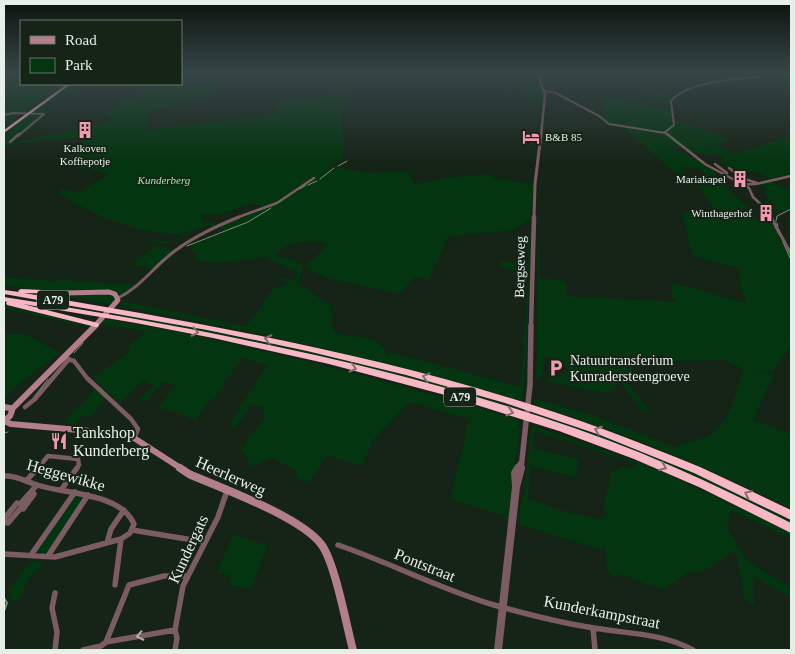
<svg xmlns="http://www.w3.org/2000/svg" width="795" height="654" font-family="Georgia,serif">
<rect width="100%" height="100%" fill="#162317"/>
<path fill="#033510" fill-rule="evenodd" d="M20,72L21,84H61L4,126L5,115L4,110L9,106L12,101L4,100V81Z
M181,72H199L191,80L183,82L192,84L212,81L216,94L194,101V99L148,112L147,130L277,114V101L349,93L351,95C333,121 350,137 341,160H338L315,180L333,167L371,173L408,171L414,184L445,178L489,174L496,179L533,184L532,218L515,230L448,236L429,280L415,276L400,294L326,278L304,267L329,244C309,239 290,241 274,254L301,264L302,268L299,284L330,305L334,333L372,339L382,345L388,355L391,351L392,353L521,387L528,273L499,267L500,261L528,264L529,233H531L526,360L522,401C389,363 254,330 117,306L127,302L246,326L274,288L291,283L264,275L294,280L298,272L264,257L265,256L252,260L211,263V261L195,262L197,253L189,247L225,232L218,227L263,207C245,198 239,211 222,214C216,215 209,214 202,215L203,223L212,222L220,224L205,231L212,226C186,224 181,253 148,240L173,241L192,230L178,235L141,230L104,218L71,201L70,198L56,193L63,189L77,193L109,174L62,165L76,162L75,155L85,138L43,140L4,146V135L70,84H78L68,93L42,107L52,112L13,143L114,121L104,112L62,121L119,108L118,99L140,96L147,88H131L135,84H181Z
M655,72H754L756,77L791,86L755,78L714,81L690,79Z
M524,80H538L543,102L526,100L525,92L523,91Z
M639,85L672,97L671,105L623,97L625,95L647,99L649,94L646,91L657,93Z
M604,97L671,109L670,115L673,124L671,128H674L676,124C674,120 673,118 674,113V119L730,139L716,145L735,154L791,136V173L762,181L756,180L769,178L755,171L745,172L720,162L724,158C714,153 711,156 701,154C690,152 682,145 670,147L675,151L697,158L714,170L720,183L745,204L748,208H743C750,218 761,221 772,223L791,257V345L773,372L754,370L774,375L758,408L754,420L791,434V509C708,467 622,432 533,404L534,399L590,414L675,447C686,442 700,441 711,434C731,420 736,391 743,369L723,360L674,361L641,358L627,377L626,381L652,414L640,409L619,381L612,391L603,393L545,381L547,378H556L568,371C567,360 554,355 544,358L543,373L539,380L535,379L537,365V244L539,246L540,278L565,281L567,296L677,302L673,298L671,282L746,303L740,282V269L692,256L682,212L716,213C711,203 702,188 692,183C687,181 685,181 681,177C693,177 705,184 717,182L697,168L680,167L685,173H675L634,136L620,126L609,124L602,117Z
M791,177L772,182L785,189L791,188V209L778,212L772,209L768,210L762,203L772,201L765,196L767,195L764,193L766,189L759,183Z
M154,246L173,250L177,252L154,270L133,265Z
M4,277L55,281L66,279L75,281L137,285L121,295L117,293L46,291L4,285Z
M45,293L109,294L117,298L113,305Z
M4,305L93,326L91,328L4,308Z
M117,313L241,335L362,363L508,404L522,408L521,412L268,346L114,315Z
M105,319C246,342 383,380 520,420L509,521L504,516L450,499L469,419L409,402L373,440L362,466L327,455L308,484L297,478L296,471L272,458L251,467L246,455L241,451L251,433L254,434L266,416L262,413L265,408L251,404L236,428L229,425L267,365L242,358L214,399H211L196,421L179,413L159,408L175,385L163,382L145,402L138,400L154,386L143,380L120,403L92,378L132,351L128,347L146,331L100,324Z
M4,334H25L59,352L4,397Z
M96,388L107,397L90,417L83,416L75,424L65,423Z
M533,411L637,447L781,512L791,517V526L769,514L532,416Z
M531,425L652,467L791,532V539L731,510L727,527L729,532L746,560L788,586L791,589V598L754,577V605L745,600L737,555L733,552L710,567L699,572L691,571L663,590L620,574L616,578C605,574 605,559 606,548L598,549L518,524L519,507L524,498ZM534,431L638,464L630,468L625,466L612,472L603,507L606,514L602,519L567,512L528,498L531,466L576,478L579,459L532,448Z
M75,495L85,498L47,553L36,552Z
M233,535L268,545L250,590L228,585L231,576L217,573Z
M30,561H45L30,577L21,595L12,603L11,594L8,592Z"/>
<g fill="none" stroke-linecap="round" stroke-linejoin="round">
<path stroke="#6f9a75" stroke-width="1" d="M338,166L347,161
M320,179L334,168
M308,185L317,181
M300,189L306,185
M776,221L777,216L791,209
M777,223L778,226
M775,227L780,236
M783,242L791,260
M187,246L248,222L271,208
M74,353L83,343
M33,398L48,379
M4,433L8,432"/>
<path stroke="#6f9a75" stroke-width="2" d="M4,598L7,603L4,611"/>
<path stroke="#7c5c63" stroke-width="2" d="M544,91L556,93L599,116L609,124L665,133L669,136
M4,115L13,113L44,114L18,136
M664,133L674,125L671,101C688,81 733,80 758,77L754,72"/>
<path stroke="#7c5c63" stroke-width="2.5" d="M667,134L705,164L749,188L753,197L767,210L772,218
M10,142L19,134
M715,164L727,173
M729,168L742,178L757,183
M737,185L756,184L791,176
M236,218L277,203L314,178"/>
<path stroke="#7c5c63" stroke-width="3" d="M771,217L791,254
M118,298C137,289 150,272 165,259C186,240 214,227 239,217"/>
<path stroke="#7c5c63" stroke-width="4.5" d="M64,358L74,361L87,378L131,419L138,429L134,438
M25,407L35,399L69,359
M37,469L48,456L78,459L79,465L76,469"/>
<path stroke="#7c5c63" stroke-width="5.5" d="M4,476C17,475 26,482 37,485C65,494 121,493 134,524L130,533L121,539L55,557L4,554
M26,481L38,468
M61,490L77,468
M4,519L17,503L20,504L37,485
M4,522L8,523L20,509H23L34,494L32,491
M132,530L205,542
M107,543L111,529L124,510
M338,545C391,563 440,589 494,605C526,614 561,623 594,628C628,634 662,633 693,650
M31,555L75,492
M48,556L88,495
M115,585L121,539
M55,593L52,608L57,632L55,650
M593,628L595,650
M106,642L175,630
M83,650L101,646L106,642L129,585L164,576H187
M175,650L177,638L175,630L183,586L218,517L227,491"/>
<path stroke="#7c5c63" stroke-width="2.5" d="M537,72L545,95L541,136
M4,80L18,72"/>
<path stroke="#7c5c63" stroke-width="3" d="M534,218L535,184L541,134"/>
<path stroke="#7c5c63" stroke-width="4.5" d="M531,327L534,217"/>
<path stroke="#7c5c63" stroke-width="5.5" d="M517,469L520,464
M521,469L530,385L531,326"/>
<path stroke="#7c5c63" stroke-width="8" d="M516,486L515,473L518,468
M498,650L516,487L521,468"/>
<path stroke="#b27f8a" stroke-width="5" d="M65,293L109,292L115,294L118,300L94,327"/>
<path stroke="#b27f8a" stroke-width="6" d="M4,407L10,408L12,411L10,416L4,421
M12,409L95,326
M4,421L11,424L113,433L134,438L182,469"/>
<path stroke="#b27f8a" stroke-width="8" d="M180,468L189,474C223,489 299,516 321,544C335,562 346,624 353,650"/>
<path fill="#f8b7c5" fill-rule="evenodd" d="M67,84H71L4,133V130Z
M21,289L65,291L67,292L68,293L67,294L24,293C220,326 416,361 603,429C636,441 668,454 700,467C731,481 761,496 791,510V520L694,473L600,435L505,403L406,375L307,351L207,330L4,294V290L19,292L18,291L19,290Z
M4,297C219,331 438,373 641,453C692,474 742,498 791,523V533L701,488L634,459L559,431L445,395L329,364L213,338L136,323L23,304L98,323L99,325L98,327H96L7,305L6,303L7,302L4,301Z"/>
</g>
<defs><path id="oneway-chevron" d="M-2-3.5L2.5 0L-2 3.5" fill="none" stroke-width="1.6" stroke-linecap="round" stroke-linejoin="round" transform="scale(1.25)"/></defs>
<g stroke="#876d6e">
<use href="#oneway-chevron" transform="translate(195 332) rotate(12)"/>
<use href="#oneway-chevron" transform="translate(268 339) rotate(-168)"/>
<use href="#oneway-chevron" transform="translate(353 368) rotate(14)"/>
<use href="#oneway-chevron" transform="translate(426 377) rotate(-165)"/>
<use href="#oneway-chevron" transform="translate(510 412) rotate(17)"/>
<use href="#oneway-chevron" transform="translate(598 430) rotate(-160)"/>
<use href="#oneway-chevron" transform="translate(663 467) rotate(23)"/>
<use href="#oneway-chevron" transform="translate(748 494) rotate(-154)"/>
</g>
<use stroke="#b7adac" href="#oneway-chevron" transform="translate(140 636) rotate(168)"/>
<linearGradient id="sky" x2="0" y2="1"><stop stop-color="#0c130d"/><stop offset="0.44" stop-color="#364547"/><stop offset="1" stop-color="#364547" stop-opacity="0"/></linearGradient>
<rect width="795" height="164" fill="url(#sky)"/>
<defs>
<g id="building-bare" transform="scale(1.35)"><path d="M-4-6H4V6H1V3H-1V6H-4ZM-2.5-4.3h1.7v1.8h-1.7ZM.8-4.3h1.7v1.8H.8ZM-2.5-1h1.7V.8h-1.7ZM.8-1h1.7V.8H.8Z" fill="#f29aaf" stroke="#162317" stroke-width="2.5" paint-order="stroke"/></g>
<g id="hotel-bare" transform="scale(1.35)"><path d="M-6-4.5h1.5V1H6V5H4.5V3h-9V5H-6ZM-4 0a1.8 1.8 0 1 1 3.6 0ZM.5 0V-2.5h3Q6-2.5 6 0Z" fill="#f29aaf" stroke="#162317" stroke-width="2.5" paint-order="stroke"/></g>
<g id="parking-bare" transform="scale(1.35)"><path d="M-3.5-5.5H1a3.5 3.5 0 0 1 0 7H-1V5.5H-3.5ZM-1-3.4V-.6H.8a1.4 1.4 0 0 0 0-2.8Z" fill="#f29aaf" stroke="#162317" stroke-width="2.5" paint-order="stroke"/></g>
<g id="restaurant-bare" transform="scale(1.35)"><path d="M-5-6h1v4h1v-4h1v4h1v-4h1v5L-1.5 .5V6h-2V.5L-5-1ZM5-6V6H3V1.5H1.5Q1.5-4 5-6Z" fill="#f29aaf" stroke="#162317" stroke-width="2.5" paint-order="stroke"/></g>
</defs>
<g fill-rule="evenodd">
<use href="#building-bare" x="85" y="130"/>
<use href="#hotel-bare" x="531" y="137"/>
<use href="#building-bare" x="740" y="179"/>
<use href="#building-bare" x="766" y="213"/>
<use href="#parking-bare" x="556" y="368"/>
<use href="#restaurant-bare" x="59" y="441"/>
</g>
<g text-anchor="middle" dominant-baseline="central" stroke-width="4" stroke-linejoin="round" paint-order="stroke">
<g font-size="11" fill="#e7f0e8" stroke="#162317" text-anchor="end">
<text x="545" y="137" text-anchor="start">B&amp;B 85</text>
<text x="85" y="148" text-anchor="middle">Kalkoven<tspan x="85" dy="13">Koffiepotje</tspan></text>
<text x="726" y="179">Mariakapel</text>
<text x="752" y="213">Winthagerhof</text>
</g>
<g font-size="11" font-style="italic" fill="#9aeca5" stroke="#162317">
<text x="164" y="180">Kunderberg</text>
</g>
<g fill="#162317" stroke="#a8b2a9" stroke-width="1">
<rect x="37" y="290.5" width="32" height="19" rx="4"/>
<rect x="444" y="387.5" width="32" height="19" rx="4"/>
</g>
<g font-size="12" font-weight="bold" fill="#e7f0e8">
<text x="53" y="300">A79</text>
<text x="460" y="397">A79</text>
</g>
<g font-size="14" fill="#e7f0e8" stroke="#162317">
<text transform="translate(520 267) rotate(-89)">Bergseweg</text>
</g>
<g font-size="14" fill="#e7f0e8" stroke="#162317" text-anchor="start">
<text x="570" y="360">Natuurtransferium<tspan x="570" dy="16">Kunradersteengroeve</tspan></text>
</g>
<g font-size="16" fill="#e7f0e8" stroke="#162317" text-anchor="start">
<text x="73" y="432">Tankshop<tspan x="73" dy="18">Kunderberg</tspan></text>
</g>
<g font-size="16" fill="#e7f0e8" stroke="#162317">
<text transform="translate(66 475) rotate(16)">Heggewikke</text>
<text transform="translate(231 476) rotate(24)">Heerlerweg</text>
<text transform="translate(188 549) rotate(-65)">Kundergats</text>
<text transform="translate(425 565) rotate(22)">Pontstraat</text>
<text transform="translate(602 612) rotate(11)">Kunderkampstraat</text>
</g>
</g>
<rect width="795" height="654" fill="none" stroke="#e7f0e8" stroke-width="10"/>
<rect x="20" y="20" width="162" height="65" fill="#162317" stroke="#6a756b"/>
<rect x="30" y="36" width="25" height="8" fill="#b27f8a" stroke="#6a756b"/>
<text x="65" y="45" font-size="15" fill="#e7f0e8">Road</text>
<rect x="30" y="58" width="25" height="15" fill="#033510" stroke="#6a756b"/>
<text x="65" y="70" font-size="15" fill="#e7f0e8">Park</text>
</svg>
